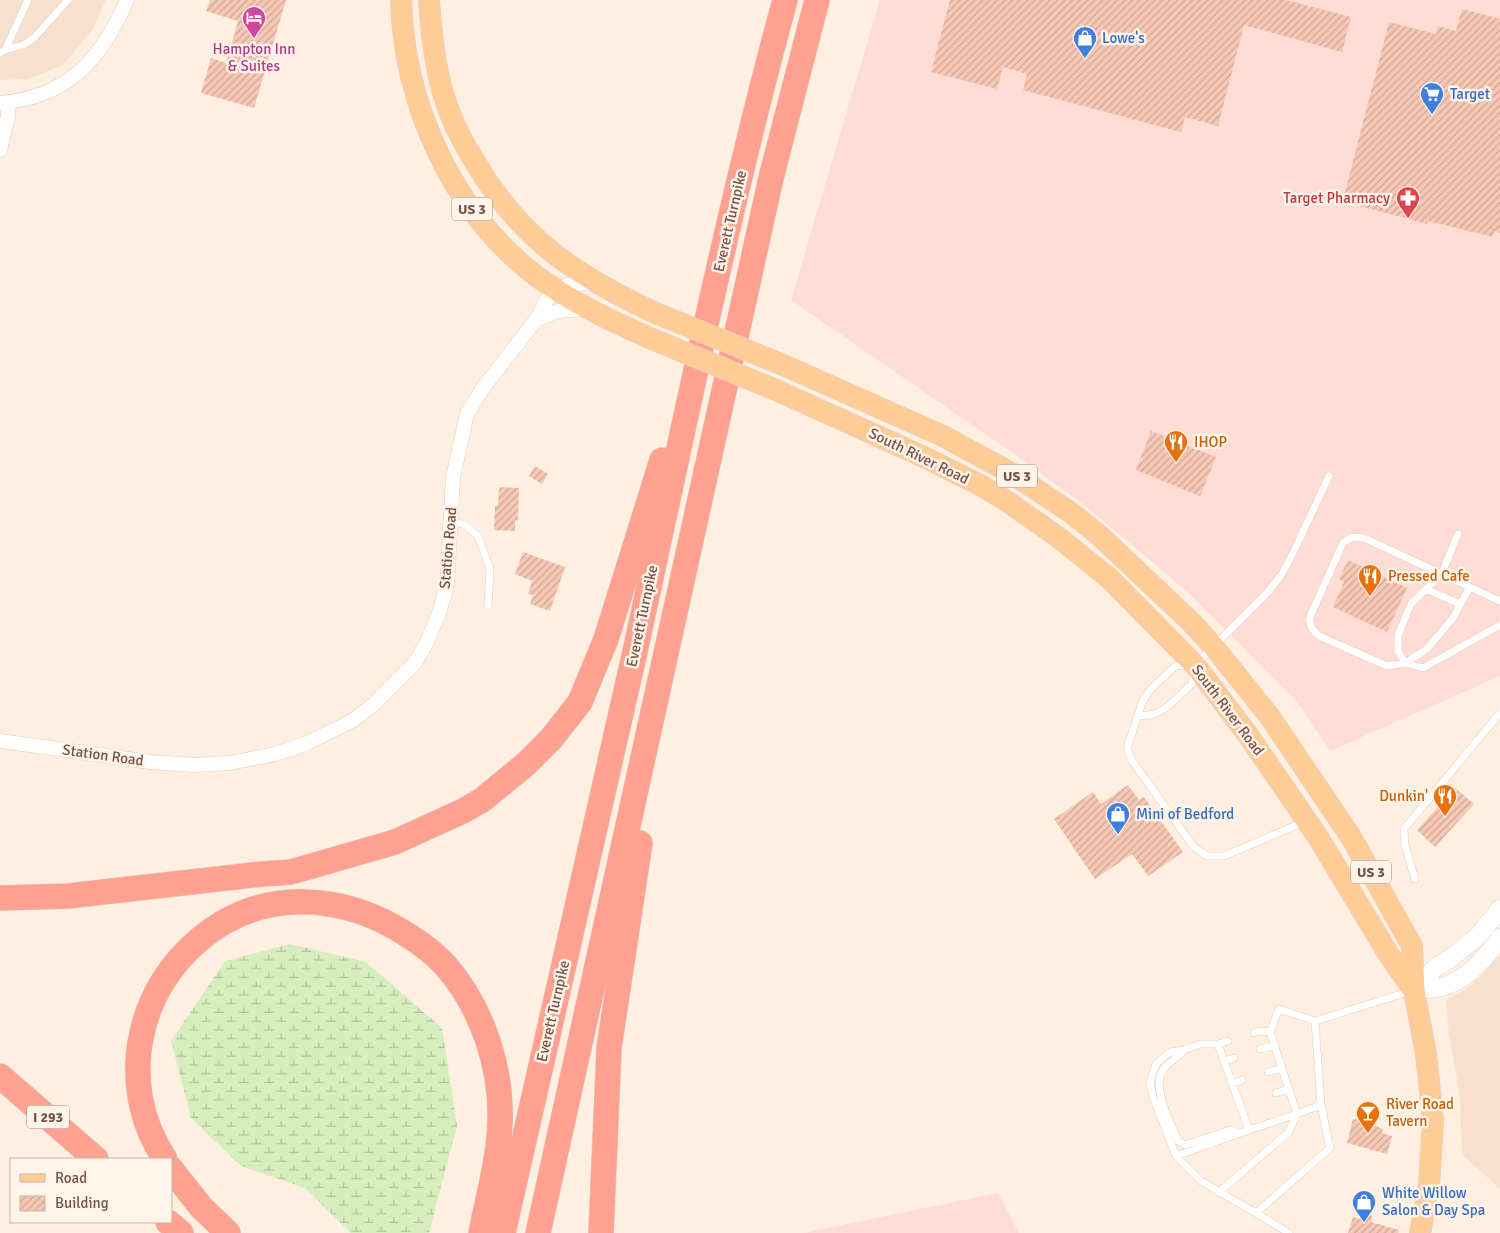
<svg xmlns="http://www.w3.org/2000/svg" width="1500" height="1233" font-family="Signika,sans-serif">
<defs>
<pattern id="wetland-marsh" width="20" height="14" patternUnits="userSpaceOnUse" patternTransform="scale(1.25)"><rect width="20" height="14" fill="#d6edbd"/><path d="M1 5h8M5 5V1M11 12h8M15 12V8" fill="none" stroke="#b2c29b"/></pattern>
<pattern id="building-hatch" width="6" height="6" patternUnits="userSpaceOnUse" patternTransform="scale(1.25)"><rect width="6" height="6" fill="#f7c8b5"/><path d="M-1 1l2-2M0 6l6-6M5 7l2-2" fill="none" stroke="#cda595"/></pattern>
</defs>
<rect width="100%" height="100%" fill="#feefe0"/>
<path fill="#f7e0ce" d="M0,0H106L93,29L63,65L28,79L0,80Z
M1500,954V1189L1462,1154L1460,1097L1449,1034L1446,1001L1467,988L1482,975Z"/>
<path fill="#ffdcd4" d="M880,0H1500V676L1330,751L1298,703L1190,594L1087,507L1010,451L791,300Z
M998,1193L1019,1233H804Z"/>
<path fill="url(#wetland-marsh)" d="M290,944L366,962L442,1028L457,1126L429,1233H351L305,1188L241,1166L191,1118L171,1041L225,961Z"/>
<path fill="url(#building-hatch)" d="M210,0H286L254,108L201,93L211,58L226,63L238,21L206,11Z
M950,0H1286L1351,17L1342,52L1244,25L1218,126L1185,117L1181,132L1023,90L1027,74L1003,67L997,89L931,72Z
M1462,9L1500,19V233L1494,231L1493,237L1428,221L1427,224L1352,204L1354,199L1344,196L1389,22L1436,34L1438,26L1456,31Z
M1151,431L1216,457L1200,496L1136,470Z
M535,466L548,474L542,484L529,476Z
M499,487L519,488L518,521L515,520V531L494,530L495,506H498Z
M523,552L565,567L550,611L530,604L533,595L528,594L532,581L515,574Z
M1348,560L1407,588L1387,632L1333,607L1344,582L1339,579Z
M1128,785L1139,800L1144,797L1183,852L1148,876L1132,854L1095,879L1054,819L1093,792L1101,804Z
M1455,788L1474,804L1435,847L1417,830Z
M1360,1116L1373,1119L1372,1124L1383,1129L1382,1133L1392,1136L1387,1154L1347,1143L1353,1119L1358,1120Z
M1362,1213L1372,1216L1371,1222L1399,1230L1398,1233H1348L1353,1217L1360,1219Z"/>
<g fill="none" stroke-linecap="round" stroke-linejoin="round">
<g stroke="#e5ccbe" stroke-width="8">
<path id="service" d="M5,50L23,45L34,38L68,0
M0,53L5,50L28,0
M450,523L464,524L478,536L490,569L488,606
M1458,534L1442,573L1411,604L1398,635V651L1405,663L1423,668L1500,625
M1470,587L1453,618L1427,649L1405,663L1387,666L1319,636L1312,629L1309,619L1343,543L1352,537L1364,538L1500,601
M1426,589L1460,604
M1190,665L1175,666L1149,691L1142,703L1127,748L1131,759L1193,846L1207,856H1224L1304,822
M1139,716L1155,714L1167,707L1192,684L1195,665L1268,592L1282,574L1293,553L1329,476
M1415,879L1405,845L1404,829L1500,713
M1254,1033L1259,1031L1270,1032
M1228,1041L1218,1044L1249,1130L1297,1114L1270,1032L1279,1009L1315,1021
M1218,1044H1201L1184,1050L1170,1052L1156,1064L1150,1082L1153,1097L1176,1156L1249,1130
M1260,1049L1275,1045
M1184,1050C1177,1059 1167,1062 1162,1071C1152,1089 1171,1123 1178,1141L1185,1145L1230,1130L1241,1133
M1225,1061L1234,1058
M1268,1072L1282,1068
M1233,1084L1242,1080
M1276,1093L1289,1089
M1176,1156L1201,1181L1256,1213
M1219,1192L1288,1133L1297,1114L1321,1105
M1289,1233L1256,1213L1330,1148L1321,1105L1315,1021L1411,991"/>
</g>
<g stroke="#e5ccbe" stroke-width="15">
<path id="minor" d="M0,103C68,97 101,60 127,0
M0,150L8,116V102
M536,320L558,311L585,309
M0,741L150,762L195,765L230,763L275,754L305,744L352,721L374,704L415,663L427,642L439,613L447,585L453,477L467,414L483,388L536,320L548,298L556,290L567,285L595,282"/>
</g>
<g stroke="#e5ccbe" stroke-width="19">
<path id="tertiary" d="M1414,991L1435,968L1451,958L1479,935L1500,909
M1414,991C1424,989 1435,989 1445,986C1467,979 1487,956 1500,938"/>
</g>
<g stroke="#dcd2cf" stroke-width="22">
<path id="primary" d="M401,0C404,104 452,211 535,275C571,302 611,321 652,339
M429,0C431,30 434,60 442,90C449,115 461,140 475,162C520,239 579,278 658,314
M781,364L943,436L1011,473L1070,512L1099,535L1192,623L1214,647L1270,717L1351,837L1412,946L1414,991L1426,1054L1433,1120L1429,1186L1420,1233
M776,390L924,457L982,486L1008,502L1058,537L1110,579L1195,665L1248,735L1318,837L1389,955L1414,991"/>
</g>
<g stroke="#dcd2cf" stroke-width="26">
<path id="motorway" d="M0,898L68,896L262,874L291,872L395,842L463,811L482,800L526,764L551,739L580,702L606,639L662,460
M0,1076L96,1159
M165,1159C140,1122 132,1077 142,1033C150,996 171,963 200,939C262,887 344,893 409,936C422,944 436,955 446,966C482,1008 502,1067 500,1122C499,1158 488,1197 481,1233
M171,1169L201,1207L228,1233
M168,1222L181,1233
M503,1233C546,1041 592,849 634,656C682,437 726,217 785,0
M538,1233L771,178L817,0
M601,1233L609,1048L640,843"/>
</g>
<use href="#service" stroke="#fff" stroke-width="7"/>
<use href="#minor" stroke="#fff" stroke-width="14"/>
<use href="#tertiary" stroke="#fff" stroke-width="18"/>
<use href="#primary" stroke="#ffcc97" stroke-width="21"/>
<use href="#motorway" stroke="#ffa191" stroke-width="25"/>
<g stroke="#dcd2cf" stroke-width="22" stroke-linecap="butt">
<path id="primary-bridge" d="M658,314L781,364
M652,339L776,390"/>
</g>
<use href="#primary-bridge" stroke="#ffcc97" stroke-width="21"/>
</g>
<defs>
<g id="hotel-pin" transform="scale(1.25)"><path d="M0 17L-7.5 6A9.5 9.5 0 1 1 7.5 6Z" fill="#d1479c" stroke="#fff4e9"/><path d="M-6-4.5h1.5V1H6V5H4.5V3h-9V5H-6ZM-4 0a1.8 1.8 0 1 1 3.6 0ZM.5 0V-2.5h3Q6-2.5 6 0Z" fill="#fff"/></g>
<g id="shop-pin" transform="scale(1.25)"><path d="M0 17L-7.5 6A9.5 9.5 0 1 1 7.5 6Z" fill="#3f7fe0" stroke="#fff4e9"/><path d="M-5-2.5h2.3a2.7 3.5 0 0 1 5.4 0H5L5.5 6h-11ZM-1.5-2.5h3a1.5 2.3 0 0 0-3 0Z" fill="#fff"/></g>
<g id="supermarket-pin" transform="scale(1.25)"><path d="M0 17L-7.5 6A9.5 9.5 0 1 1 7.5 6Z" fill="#3f7fe0" stroke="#fff4e9"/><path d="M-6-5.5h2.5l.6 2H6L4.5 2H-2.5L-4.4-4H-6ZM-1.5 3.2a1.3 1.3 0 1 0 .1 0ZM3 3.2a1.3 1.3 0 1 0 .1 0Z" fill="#fff"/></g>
<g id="pharmacy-pin" transform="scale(1.25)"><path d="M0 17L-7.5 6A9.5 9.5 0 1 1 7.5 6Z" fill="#e0444e" stroke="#fff4e9"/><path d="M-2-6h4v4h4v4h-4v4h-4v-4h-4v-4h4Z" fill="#fff"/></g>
<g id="restaurant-pin" transform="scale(1.25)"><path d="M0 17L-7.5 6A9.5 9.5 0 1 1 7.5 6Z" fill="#e8710a" stroke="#fff4e9"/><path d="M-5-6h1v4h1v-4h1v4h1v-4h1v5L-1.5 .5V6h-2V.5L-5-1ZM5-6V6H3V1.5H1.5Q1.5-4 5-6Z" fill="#fff"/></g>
<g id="bar-pin" transform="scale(1.25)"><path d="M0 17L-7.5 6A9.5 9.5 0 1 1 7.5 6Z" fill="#e8710a" stroke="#fff4e9"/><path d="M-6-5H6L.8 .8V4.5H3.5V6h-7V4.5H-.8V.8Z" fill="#fff"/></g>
</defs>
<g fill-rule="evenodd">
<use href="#hotel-pin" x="254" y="18"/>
<use href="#shop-pin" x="1085" y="38"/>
<use href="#supermarket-pin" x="1432" y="94"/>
<use href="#pharmacy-pin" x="1408" y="198"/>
<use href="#restaurant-pin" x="1176" y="442"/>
<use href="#restaurant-pin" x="1370" y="576"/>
<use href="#restaurant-pin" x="1445" y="796"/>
<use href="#shop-pin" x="1118" y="814"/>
<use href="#bar-pin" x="1368" y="1113"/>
<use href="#shop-pin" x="1364" y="1202"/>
</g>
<g text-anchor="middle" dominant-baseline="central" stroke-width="5" stroke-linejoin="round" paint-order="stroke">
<g fill="#fff4e9" stroke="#a08276" stroke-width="1">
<rect x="452" y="197.5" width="40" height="23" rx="4"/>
<rect x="997" y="464.5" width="40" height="23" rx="4"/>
<rect x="1351" y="860.5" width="40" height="23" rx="4"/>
<rect x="27" y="1105.5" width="42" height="23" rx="4"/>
</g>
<g font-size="14" font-weight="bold" fill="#785145">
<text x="472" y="209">US 3</text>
<text x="1017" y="476">US 3</text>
<text x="1371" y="872">US 3</text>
<text x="48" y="1117">I 293</text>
</g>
<g font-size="15" fill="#366cbe" stroke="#fff4e9" text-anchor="start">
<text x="1102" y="38">Lowe's</text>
<text x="1450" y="94">Target</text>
<text x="1136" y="814">Mini of Bedford</text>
<text x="1382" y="1193">White Willow<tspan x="1382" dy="17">Salon &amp; Day Spa</tspan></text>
</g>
<g font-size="15" fill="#b23c85" stroke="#fff4e9">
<text x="254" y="49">Hampton Inn<tspan x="254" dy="17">&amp; Suites</tspan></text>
</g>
<g font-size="15" fill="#be3a42" stroke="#fff4e9" text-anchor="end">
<text x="1390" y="198">Target Pharmacy</text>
</g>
<g font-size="15" fill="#785145" stroke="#fff4e9">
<text transform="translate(730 221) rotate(-77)">Everett Turnpike</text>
<text transform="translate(919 456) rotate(26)">South River Road</text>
<text transform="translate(448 548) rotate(-85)">Station Road</text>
<text transform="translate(642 616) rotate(-78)">Everett Turnpike</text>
<text transform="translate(1228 710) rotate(53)">South River Road</text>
<text transform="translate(103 755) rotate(8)">Station Road</text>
<text transform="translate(553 1011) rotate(-77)">Everett Turnpike</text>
</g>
<g font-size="15" fill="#c56008" stroke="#fff4e9" text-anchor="start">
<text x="1194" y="442">IHOP</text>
<text x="1388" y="576">Pressed Cafe</text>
<text x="1428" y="796" text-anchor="end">Dunkin'</text>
<text x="1386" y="1104">River Road<tspan x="1386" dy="17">Tavern</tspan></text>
</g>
</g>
<rect x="10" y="1158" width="162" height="65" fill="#fff4e9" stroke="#c9b3a7"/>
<rect x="20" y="1174" width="25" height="8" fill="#ffcc97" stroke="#c9b3a7"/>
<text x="55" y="1183" font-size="15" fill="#785145">Road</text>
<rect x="20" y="1196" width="25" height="15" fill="url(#building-hatch)" stroke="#c9b3a7"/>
<text x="55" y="1208" font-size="15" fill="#785145">Building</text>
</svg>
